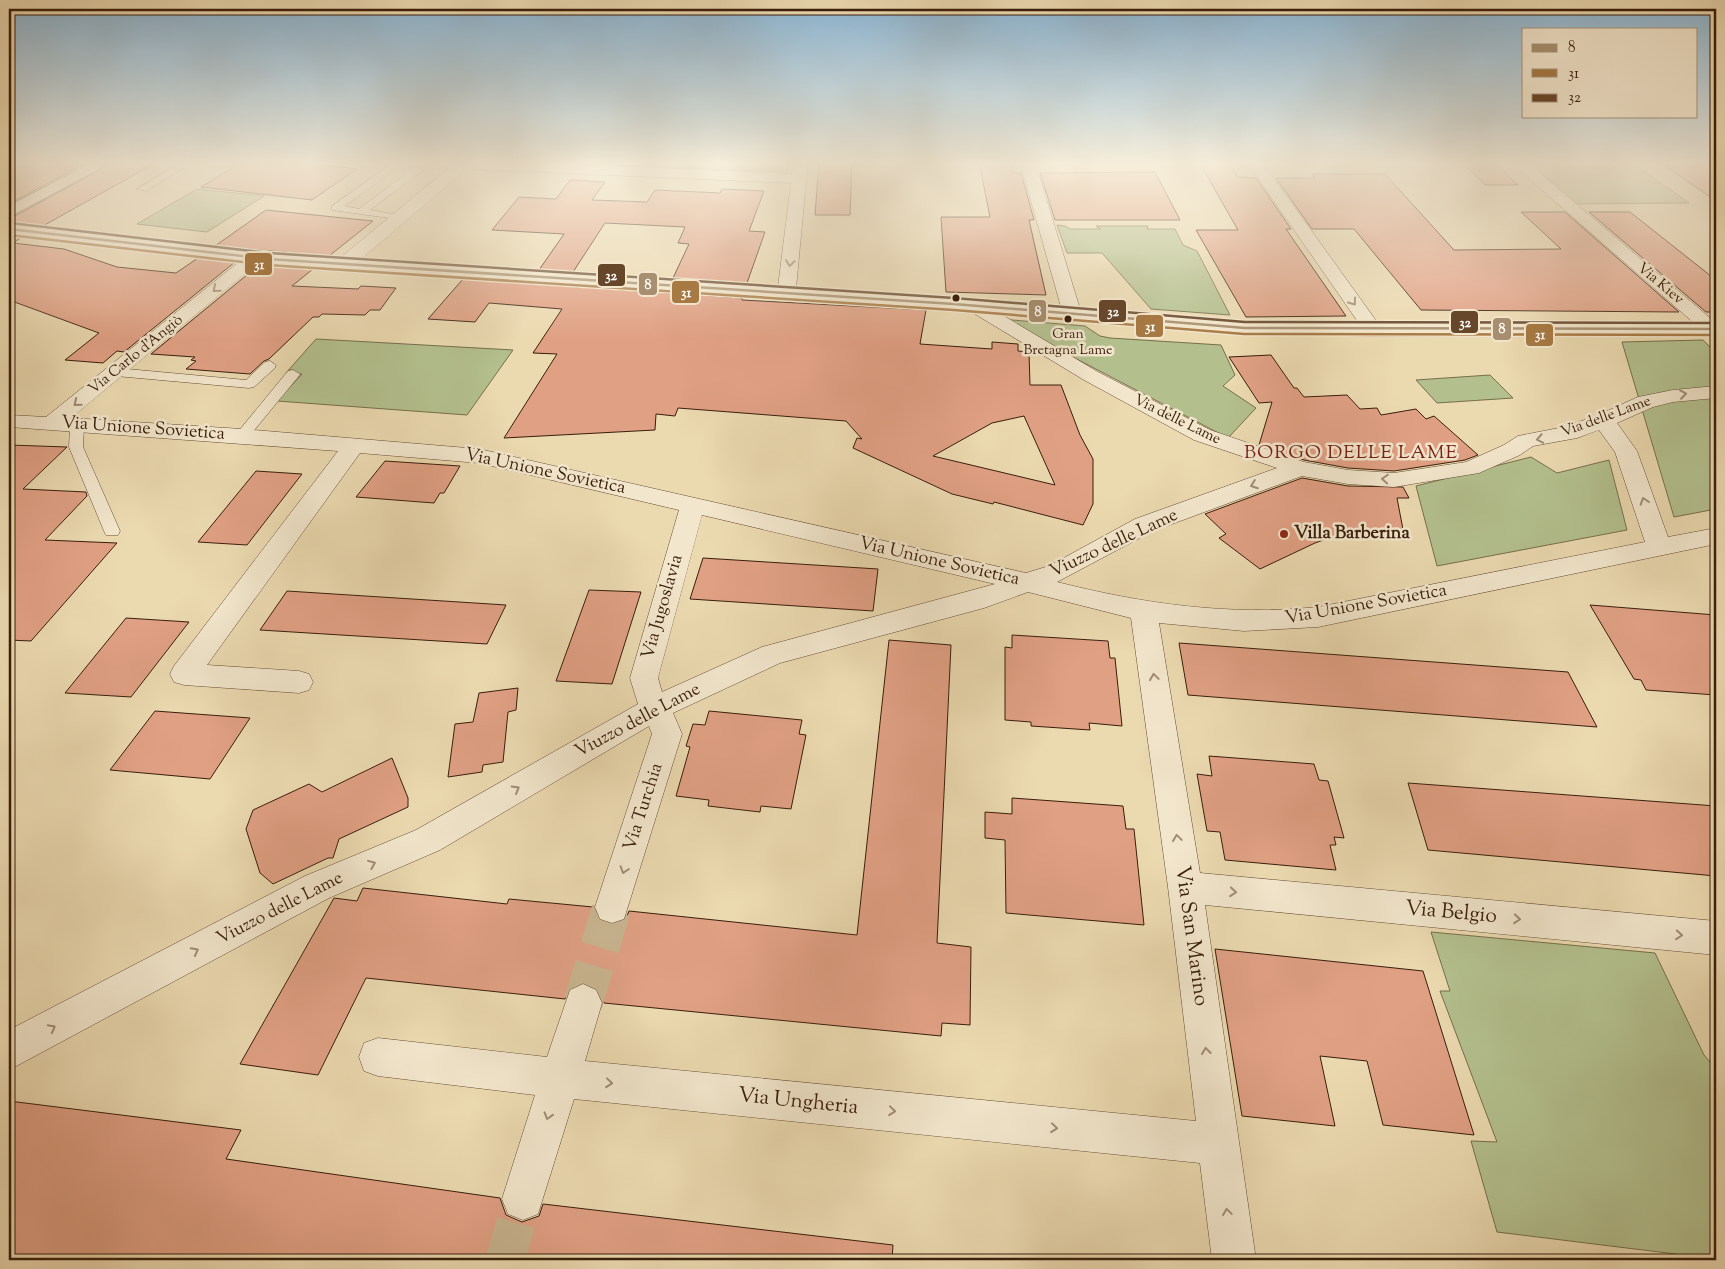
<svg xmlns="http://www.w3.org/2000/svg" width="1725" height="1269" font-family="'Sorts Mill Goudy',serif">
<rect width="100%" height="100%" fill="#ebd9b0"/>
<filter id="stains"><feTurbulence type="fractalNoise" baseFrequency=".004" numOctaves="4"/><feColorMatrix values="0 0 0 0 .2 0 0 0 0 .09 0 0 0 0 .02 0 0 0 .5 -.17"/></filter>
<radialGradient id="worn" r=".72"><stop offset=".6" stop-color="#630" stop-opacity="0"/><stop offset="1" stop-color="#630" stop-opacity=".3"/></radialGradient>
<path fill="#b3c08e" stroke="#766f4c" d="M530,162H789L788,172Z
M1519,164H1634L1689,203L1566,204Z
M197,189L264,196L207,232L137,224Z
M1057,225L1065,226L1070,229H1101L1096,226H1148L1147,229H1175L1183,245L1197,251L1230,315L1151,309L1102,253H1067Z
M1000,319L1085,326L1100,336L1110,338L1221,345L1235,375L1223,386L1256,408L1228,438Z
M316,339L513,350L467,415L277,401L302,374L286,373Z
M1703,340L1716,353V509L1674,517L1622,342Z
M1490,375L1513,398L1437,403L1416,380Z
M1531,457L1557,473L1609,460L1627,530L1437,566L1416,486Z
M1431,932L1655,953L1704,1055L1716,1069V1259L1497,1232L1471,1141L1497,1142L1440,991H1450Z"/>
<path fill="#e0a084" stroke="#391e0b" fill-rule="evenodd" d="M40,162H88L9,204V165L31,167Z
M114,162H157L43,226L9,222V219Z
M242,162H297L357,169L312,200L201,187Z
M819,162H852L850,215H815Z
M979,162H1011L1013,173H1021L1034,220H1029L1046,295L946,292L941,217H990Z
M1199,162H1229L1238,177L1256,178L1291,229H1286L1346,316L1246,317L1196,230H1238Z
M1462,162H1494L1518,185H1485Z
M1664,165H1716V201Z
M1155,172L1180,220H1055L1040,173Z
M1312,174H1385L1454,250L1561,249L1521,212H1565L1679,312L1421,310L1354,229H1312L1276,178H1315Z
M570,180L605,182L592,200L647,202L655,190L720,193L722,189L764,191L749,231L765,232L747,283L673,278L689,244L678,243L685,227L605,223L573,272L539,270L564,234L492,230L519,197L556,199Z
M266,210L373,221L329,256L215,246Z
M1589,212H1630L1716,280V312H1706Z
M9,236L22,237L13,243L64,249L117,267L176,273L198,258L235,262L124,352L117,351L103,363L65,360L99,333L9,300Z
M259,265L313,269L292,286L358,289L361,286L396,288L380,310H370L365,315L322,314L319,317H313L269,359L264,361L250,374L186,369L196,361L191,360L195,357L151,354Z
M463,279L742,298V300L926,310L920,344L992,349V342L1018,344V351L1029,352L1030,385H1061L1080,435L1093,459V504L1083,525L994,502L993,504L952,494L853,448L857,438L862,439L846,421L678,408L675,416L656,414L655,430L504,438L557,354L533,353L562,309L489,303L475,322L428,319ZM1024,416L1055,485L933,456L992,423Z
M1271,355L1294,388H1297L1304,397L1347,395L1360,409L1377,408L1381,415L1416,409L1426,419L1434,416L1478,455L1465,460L1394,471L1348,468L1304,460L1259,445L1272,402L1259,403L1229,357Z
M9,445L67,447L23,489L86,492L87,496L45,540L117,543L31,641L9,640Z
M385,461L460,466L444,493H440L434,503L356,497Z
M256,471L302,474L247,545L198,542Z
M1302,478L1348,486L1403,487L1409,498H1397L1405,540L1380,538L1378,531L1357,528L1315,543L1260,569L1219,538L1226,534L1205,514Z
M703,558L878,569L873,611L690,599Z
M589,590L641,592L612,684L556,681Z
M287,591L506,605L487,644L260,630Z
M1590,605L1716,615V695L1646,690L1641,680L1634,679Z
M126,618L189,622L131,697L65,693Z
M1012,635L1108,641L1110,658H1115L1122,726L1089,723L1090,730L1031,726V722L1005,720V647L1012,648Z
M889,640L951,645L937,943L971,947L970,1025L942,1023L941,1036L604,1003L598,989L584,982L569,988L565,999L366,978L318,1075L240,1064L334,898L357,901L363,888L507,904L509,899L593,907L598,920L611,925L625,921L629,911L857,935Z
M1179,643L1568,672L1597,727L1188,695Z
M518,688L516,710L508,712L503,762L483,765L482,772L448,777L455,724L473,722L479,693Z
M155,711L250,718L210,779L110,770Z
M709,711L802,720L799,734L806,735L791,809L761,806L760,812L708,806L709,800L676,796L690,747L686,746L693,724L705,725Z
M1209,756L1314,764L1319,780L1328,781L1344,838L1334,837L1336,845H1330L1336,870L1225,860L1220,832L1207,831L1197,774L1212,776Z
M392,758L408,798V807L339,839L333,858H328L273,884L260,873L246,829L253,810L309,784L322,792Z
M1408,783L1716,806V876L1428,850Z
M1012,798L1123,806L1126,829H1134L1144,925L1006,913L1005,840L985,838V812L1012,814Z
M1215,949L1423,971L1474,1135L1383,1125L1367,1061L1320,1056L1335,1126L1242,1116Z
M9,1101L241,1130L226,1159L500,1198L506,1215L522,1222L539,1216L543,1204L893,1245L892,1260H9Z"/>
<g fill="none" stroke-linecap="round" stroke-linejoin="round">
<path stroke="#c7b48f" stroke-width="39" stroke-dasharray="39 19" stroke-linecap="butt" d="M583,1003L612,907
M505,1260L523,1199"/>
<g stroke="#664d34" stroke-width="1">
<path id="lane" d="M182,162H194L146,191L137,189Z
M394,162H405L345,206L359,209L421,162L469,164L464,167L430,165L370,210L403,216V220L332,210V206Z
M270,361L276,365L275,368L254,387L249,388L116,376L109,372L116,368L246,380L265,362Z
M293,370L300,374L298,377L247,439H237L235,436L237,433L288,371Z
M77,422L84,426L83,447L120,531L118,535H106L104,531L69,447L70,426Z"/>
</g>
<g stroke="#664d34" stroke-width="1">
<path id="street" d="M456,162H530L792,174L793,162H808L796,288L1061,307L1020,162H1035L1080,309L1245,322H1358L1247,162H1262L1377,322L1694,323L1510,162H1527L1716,323V335L1373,336L1245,334L999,313L1098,372L1210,430L1304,462L1348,470L1394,473L1466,462L1504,445L1518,436L1564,427L1596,416L1638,397L1673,390L1716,386V398L1673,402L1653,407L1617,423L1637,451L1668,537L1716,528V544L1318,627L1244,631L1159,623L1200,873L1716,921V955L1205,905L1256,1260H1212L1200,1163L574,1099L538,1214L523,1220L508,1214L502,1199L535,1095L378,1076L364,1071L359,1057L364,1043L378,1038L547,1057L570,990L583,984L596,990L602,1003L585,1061L1196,1121L1168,887L1131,618L1028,592L984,608L780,663L673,713L682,734L624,919L612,923L600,919L595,907L652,734L649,726L440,850L329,898L9,1070V1030L305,876L416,830L638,704L630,678L679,510L479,463L360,453L207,665L299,671L309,674L313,682L309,690L299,693L184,685L174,682L170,674L174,666L338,451L9,427V415L46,417L240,261L9,234V224L268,254L340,258ZM467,169L791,183L778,287L360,260ZM258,263L970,311L1084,380L1194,440L1277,468L1135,519L1049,566L1026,573L479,449L242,429L71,418ZM1599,430L1615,452L1645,542L1318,607C1229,616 1144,604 1057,582L1153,531L1302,476L1348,484L1394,487L1479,473L1520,455L1533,446L1577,438ZM702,515L995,584L762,647L662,692L658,678Z"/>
</g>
<g stroke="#391e0b" stroke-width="1">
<path id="secondary" d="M93,162H112L9,217V206Z"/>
</g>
<use href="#lane" fill="#f2e6cc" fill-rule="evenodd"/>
<use href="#street" fill="#f2e6cc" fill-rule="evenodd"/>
<use href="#secondary" fill="#f2e6cc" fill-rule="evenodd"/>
<g stroke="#f2e6cc" stroke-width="5">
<path id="bus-1" d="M9,229L268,259L954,304L1245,328L1716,329"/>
</g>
<g stroke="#f2e6cc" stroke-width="5">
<path id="bus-2" d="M9,235L268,265L954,310L1244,334L1716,335"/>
</g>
<g stroke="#f2e6cc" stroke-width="5">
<path id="bus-3" d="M10,223L269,253L954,298L1245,322L1716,323"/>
</g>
<use href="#bus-1" stroke="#a78f6f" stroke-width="2.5"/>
<use href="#bus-2" stroke="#a77943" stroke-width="2.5"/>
<use href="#bus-3" stroke="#67472a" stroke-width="2.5"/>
</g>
<defs><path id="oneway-chevron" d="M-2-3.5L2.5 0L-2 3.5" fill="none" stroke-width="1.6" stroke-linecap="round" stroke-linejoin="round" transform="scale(1.25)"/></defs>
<g stroke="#9f8c75">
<use href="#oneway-chevron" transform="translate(790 263) rotate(97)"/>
<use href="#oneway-chevron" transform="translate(216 289) rotate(140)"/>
<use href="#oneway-chevron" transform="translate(1353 302) rotate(54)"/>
<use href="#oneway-chevron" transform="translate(1683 394) rotate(-8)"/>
<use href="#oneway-chevron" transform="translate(77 403) rotate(141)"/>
<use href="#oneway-chevron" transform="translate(1540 439) rotate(169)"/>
<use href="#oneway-chevron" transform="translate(1385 479) rotate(-176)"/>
<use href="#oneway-chevron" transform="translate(1254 485) rotate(160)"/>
<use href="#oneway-chevron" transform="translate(1644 501) rotate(-108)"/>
<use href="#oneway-chevron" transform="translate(1154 677) rotate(-98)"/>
<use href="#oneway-chevron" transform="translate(516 789) rotate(-30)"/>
<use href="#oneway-chevron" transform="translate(1177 838) rotate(-98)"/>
<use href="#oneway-chevron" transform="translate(372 864) rotate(-22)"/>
<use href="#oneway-chevron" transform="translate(624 870) rotate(108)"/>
<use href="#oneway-chevron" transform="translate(1233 892) rotate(5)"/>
<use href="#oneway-chevron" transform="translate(1517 919) rotate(5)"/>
<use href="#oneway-chevron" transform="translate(1679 935) rotate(5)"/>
<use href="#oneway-chevron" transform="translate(195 951) rotate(-28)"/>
<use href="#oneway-chevron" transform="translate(52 1028) rotate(-28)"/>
<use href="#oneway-chevron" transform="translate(1206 1051) rotate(-97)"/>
<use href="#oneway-chevron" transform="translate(609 1083) rotate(6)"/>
<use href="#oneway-chevron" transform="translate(892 1111) rotate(6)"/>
<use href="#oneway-chevron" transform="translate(548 1116) rotate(107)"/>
<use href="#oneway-chevron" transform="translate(1054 1128) rotate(6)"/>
<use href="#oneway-chevron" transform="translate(1227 1212) rotate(-98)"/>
</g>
<linearGradient id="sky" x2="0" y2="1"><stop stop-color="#8ab5d4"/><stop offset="0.48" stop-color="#f6eedb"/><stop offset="1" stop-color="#f6eedb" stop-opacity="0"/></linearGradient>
<rect width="1725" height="340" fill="url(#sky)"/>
<g fill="#391e0b" stroke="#f2e6cc" stroke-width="2">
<circle cx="956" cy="298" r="4.5"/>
<circle cx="1068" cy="319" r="4.5"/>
</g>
<circle fill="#8f2418" stroke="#f2e6cc" stroke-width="2" cx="1284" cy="534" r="5"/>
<g text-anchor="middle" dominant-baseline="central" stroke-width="5" stroke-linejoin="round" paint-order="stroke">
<g font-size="14" fill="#391e0b" stroke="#f2e6cc">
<text x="1068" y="335">Gran<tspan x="1068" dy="16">Bretagna Lame</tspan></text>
</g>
<g font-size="15" fill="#391e0b" stroke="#f2e6cc">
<text transform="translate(1660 284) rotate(40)">Via Kiev</text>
<text transform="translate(136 355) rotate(-39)">Via Carlo d'Angiò</text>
<text transform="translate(1606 417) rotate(-20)">Via delle Lame</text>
<text transform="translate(1177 420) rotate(26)">Via delle Lame</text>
</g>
<g font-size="18" fill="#391e0b" stroke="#f2e6cc">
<text transform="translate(143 429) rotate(4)">Via Unione Sovietica</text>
<text transform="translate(545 472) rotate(12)">Via Unione Sovietica</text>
<text transform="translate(1114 544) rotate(-25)">Viuzzo delle Lame</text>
<text transform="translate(939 562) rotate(13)">Via Unione Sovietica</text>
<text transform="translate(1366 605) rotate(-10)">Via Unione Sovietica</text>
<text transform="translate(663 607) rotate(-74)">Via Jugoslavia</text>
<text transform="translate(638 721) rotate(-28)">Viuzzo delle Lame</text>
<text transform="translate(644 807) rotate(-72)">Via Turchia</text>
<text transform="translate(280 909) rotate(-27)">Viuzzo delle Lame</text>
</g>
<g font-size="18" font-weight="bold" fill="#391e0b" stroke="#f2e6cc" text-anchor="start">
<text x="1294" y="534">Villa Barberina</text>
</g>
<g font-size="19" letter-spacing="1" fill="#7a1f14" stroke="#f2e6cc">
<text x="1351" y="453">BORGO DELLE LAME</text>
</g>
<g font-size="21" fill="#391e0b" stroke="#f2e6cc">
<text transform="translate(1451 913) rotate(5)">Via Belgio</text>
<text transform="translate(1191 936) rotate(82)">Via San Marino</text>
<text transform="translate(798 1102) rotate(6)">Via Ungheria</text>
</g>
</g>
<g stroke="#f2e6cc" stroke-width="2">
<rect x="244" y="252" width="29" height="24" rx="5" fill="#a77943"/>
<rect x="597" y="263" width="29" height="24" rx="5" fill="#67472a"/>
<rect x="638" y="272" width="20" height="24" rx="5" fill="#a78f6f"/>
<rect x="671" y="280" width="29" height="24" rx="5" fill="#a77943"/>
<rect x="1028" y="299" width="19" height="24" rx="5" fill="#a78f6f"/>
<rect x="1098" y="299" width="29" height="24" rx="5" fill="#67472a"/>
<rect x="1450" y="310" width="29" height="24" rx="5" fill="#67472a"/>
<rect x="1135" y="314" width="29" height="24" rx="5" fill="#a77943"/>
<rect x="1492" y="317" width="20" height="24" rx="5" fill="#a78f6f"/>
<rect x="1525" y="323" width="29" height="24" rx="5" fill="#a77943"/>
</g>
<g font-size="14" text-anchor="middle" font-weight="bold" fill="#fff">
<text x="259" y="269">31</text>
<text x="611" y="280">32</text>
<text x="648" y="289">8</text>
<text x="686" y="297">31</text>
<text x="1038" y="316">8</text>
<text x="1113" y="316">32</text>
<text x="1465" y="327">32</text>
<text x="1150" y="331">31</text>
<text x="1502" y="333">8</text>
<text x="1540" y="339">31</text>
</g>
<rect width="1725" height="1269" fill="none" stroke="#ebd9b0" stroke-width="30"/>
<rect x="10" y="10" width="1705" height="1249" fill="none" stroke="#391e0b" stroke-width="2.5"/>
<rect x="15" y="15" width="1695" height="1239" fill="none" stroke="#391e0b"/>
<rect x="1522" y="28" width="175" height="90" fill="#f2e6cc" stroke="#a8967f"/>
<rect x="1532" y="44" width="25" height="8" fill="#a78f6f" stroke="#a8967f"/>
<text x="1568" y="52" font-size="15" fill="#391e0b">8</text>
<rect x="1532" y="69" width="25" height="8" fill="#a77943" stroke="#a8967f"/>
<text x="1568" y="78" font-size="15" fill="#391e0b">31</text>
<rect x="1532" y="94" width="25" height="8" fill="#67472a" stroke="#a8967f"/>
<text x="1568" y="102" font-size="15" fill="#391e0b">32</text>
<rect width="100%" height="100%" filter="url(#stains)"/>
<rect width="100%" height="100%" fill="url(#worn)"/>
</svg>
